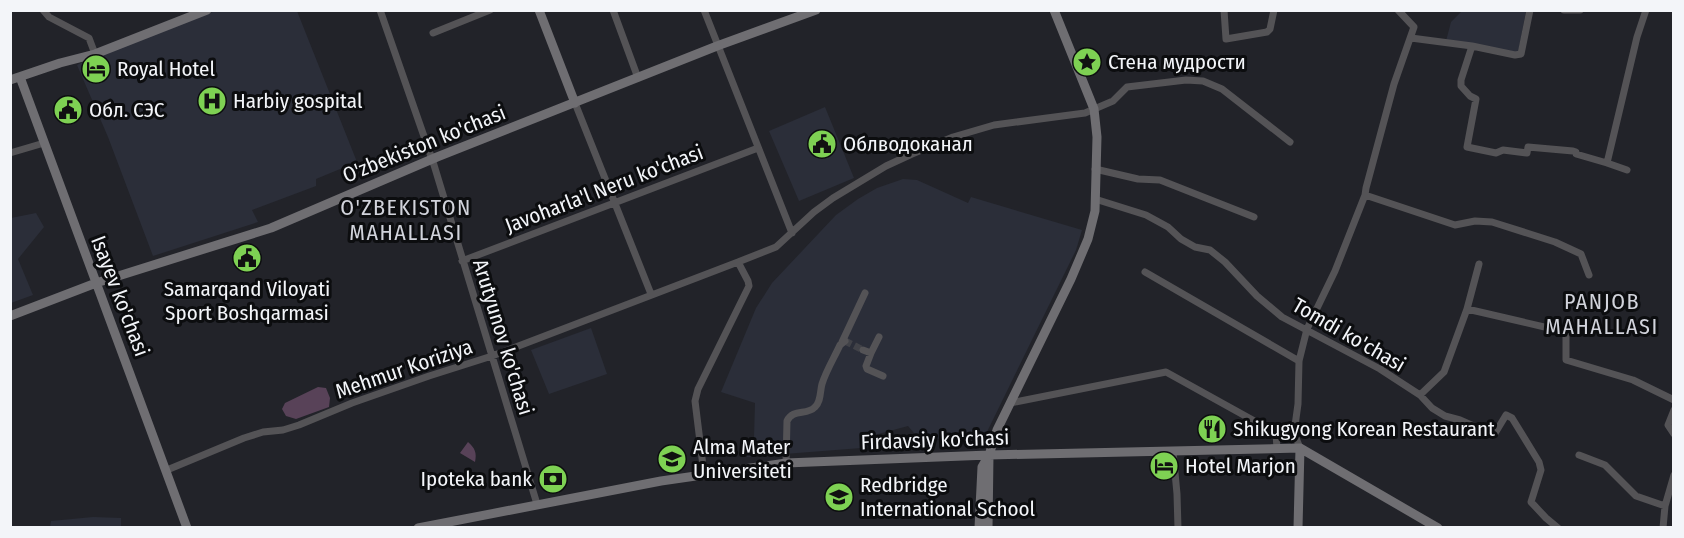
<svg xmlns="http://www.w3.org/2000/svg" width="1684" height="538" font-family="'Fira Sans Condensed',sans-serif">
<rect width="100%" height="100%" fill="#222329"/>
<path fill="#2b2e39" d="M215,11H297L357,162L316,179V186L252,210L258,222L153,256L108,137L77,65L98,54Z
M1462,11H1526L1518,53L1446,41L1451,22Z
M825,107L854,178L799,201L769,131Z
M903,179L917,180L968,203L971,197L1082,230L1076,250L984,438L919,439L908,426L871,436L874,447L747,457L745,441L754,437L755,403L721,392L756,308L772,283L836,215L858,199L877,188Z
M36,213L44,227L18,259L33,295L11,303V218Z
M591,328L607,374L549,394L531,350Z
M93,517L121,518V527H50L51,521Z"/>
<path fill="#584258" d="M318,387L326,388L330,398L329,407L296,419L286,416L282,409L285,403Z
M468,442C475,448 477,453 475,462L460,453Z"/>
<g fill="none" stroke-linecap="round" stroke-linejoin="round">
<path stroke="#414248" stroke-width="7" stroke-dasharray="7 3.5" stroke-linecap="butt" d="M845,341L863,350"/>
<path stroke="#545356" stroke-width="7" d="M43,10L49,17L89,38L95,54
M380,10L434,165L537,504
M613,10L638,78
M704,10L792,233
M1224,10L1226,39L1267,32L1270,29L1274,10
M1564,10H1580
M433,33L490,10
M1411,38L1472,46L1515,55L1521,54L1530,10
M1472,46L1461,80V86L1470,96L1476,99L1467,147L1496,153L1503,150L1527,153L1528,147L1573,151L1576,152V154L1607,163
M575,103L651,294
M10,153L44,143
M1095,169L1138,179L1160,180L1254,217
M1627,170L1607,163L1637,37L1646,10
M1365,195L1455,225L1475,221L1492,222L1555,242L1581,254L1589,275
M1095,199L1146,215L1168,227L1181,239L1195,247L1210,250L1225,262L1257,296L1282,317L1380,369L1420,395L1444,372L1467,309L1566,332V360L1633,380L1674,400
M462,261L758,148
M1145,272L1299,361
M1467,309L1479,264
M842,342L865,293
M863,350L871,353L879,337
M871,353L866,366L867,369L883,376
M1420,395L1432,408L1445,416L1460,420L1494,435L1506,415L1512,418L1539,462L1541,470L1531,502L1546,518L1558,528
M1010,403L1166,372L1276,433L1277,449
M1674,410L1668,425L1674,434
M1300,448L1294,433L1298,404L1299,361L1307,329L1335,271L1365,195L1366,188L1394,84L1414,27L1398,10
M1173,451L1177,494L1178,528
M1579,455L1605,465L1636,496L1665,506
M786,463L787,421C793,408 807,416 815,407C821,402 820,391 822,384C826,371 834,358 840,345L845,341
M167,470L244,438L263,432L283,430L299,425L352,403L429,376L492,356L738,262
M704,474L695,401L698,389L749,286L748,281L738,262L776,247L814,212L833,198L886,166L912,154L953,137L994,125L1085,113L1113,101L1127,87L1186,80L1203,81L1222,89L1290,142
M1663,528L1665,506L1674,475"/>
<path stroke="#6f6e72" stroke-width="9" d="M539,10L575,103
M20,77L187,528
M10,80L60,63L95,54L207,10
M10,316L96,283L271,228L437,157L717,46L816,10
M418,528L661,481L786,463L989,455L1300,448L1438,528
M979,528L982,467L989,455
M988,528L989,455L997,430L1071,279L1088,239L1095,211L1097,137L1094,109L1054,10
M1298,528L1300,448"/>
</g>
<defs>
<g id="sight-disc" transform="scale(1.5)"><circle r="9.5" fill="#7ed153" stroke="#0c0d0f"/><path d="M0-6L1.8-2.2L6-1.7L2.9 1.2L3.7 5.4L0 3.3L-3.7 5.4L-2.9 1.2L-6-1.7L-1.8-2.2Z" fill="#111"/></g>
<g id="hotel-disc" transform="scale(1.5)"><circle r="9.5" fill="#7ed153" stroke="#0c0d0f"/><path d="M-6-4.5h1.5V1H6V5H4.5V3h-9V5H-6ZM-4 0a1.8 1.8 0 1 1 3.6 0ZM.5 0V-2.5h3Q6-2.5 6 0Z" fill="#111"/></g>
<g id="hospital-disc" transform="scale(1.5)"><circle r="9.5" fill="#7ed153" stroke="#0c0d0f"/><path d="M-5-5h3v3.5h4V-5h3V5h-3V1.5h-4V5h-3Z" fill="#111"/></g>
<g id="civic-disc" transform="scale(1.5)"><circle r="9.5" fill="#7ed153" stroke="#0c0d0f"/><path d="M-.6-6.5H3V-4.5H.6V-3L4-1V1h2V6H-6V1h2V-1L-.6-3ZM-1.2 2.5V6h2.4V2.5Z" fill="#111"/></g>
<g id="restaurant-disc" transform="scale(1.5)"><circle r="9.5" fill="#7ed153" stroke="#0c0d0f"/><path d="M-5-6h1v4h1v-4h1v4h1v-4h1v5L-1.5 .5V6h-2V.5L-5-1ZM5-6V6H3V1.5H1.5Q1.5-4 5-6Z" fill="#111"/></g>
<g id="university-disc" transform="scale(1.5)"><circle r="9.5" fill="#7ed153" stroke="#0c0d0f"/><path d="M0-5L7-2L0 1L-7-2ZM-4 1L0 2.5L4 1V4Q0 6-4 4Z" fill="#111"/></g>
<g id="bank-disc" transform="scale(1.5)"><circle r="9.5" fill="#7ed153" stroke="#0c0d0f"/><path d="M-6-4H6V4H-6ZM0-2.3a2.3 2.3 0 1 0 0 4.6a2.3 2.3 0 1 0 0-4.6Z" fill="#111"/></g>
<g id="school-disc" transform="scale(1.5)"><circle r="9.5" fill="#7ed153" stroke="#0c0d0f"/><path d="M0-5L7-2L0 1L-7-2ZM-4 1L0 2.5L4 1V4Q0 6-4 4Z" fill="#111"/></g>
</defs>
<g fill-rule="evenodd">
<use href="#sight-disc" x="1087" y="62"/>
<use href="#hotel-disc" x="96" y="69"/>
<use href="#hospital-disc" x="212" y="101"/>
<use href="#civic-disc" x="68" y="110"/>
<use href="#civic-disc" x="822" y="144"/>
<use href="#civic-disc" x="247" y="258"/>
<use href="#restaurant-disc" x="1212" y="429"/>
<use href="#university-disc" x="672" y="459"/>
<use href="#hotel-disc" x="1164" y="466"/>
<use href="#bank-disc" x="553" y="479"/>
<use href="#school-disc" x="839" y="497"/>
</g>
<g text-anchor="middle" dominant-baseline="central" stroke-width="6" stroke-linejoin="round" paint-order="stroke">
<g font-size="21" fill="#f3f5f9" stroke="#0c0d0f" text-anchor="start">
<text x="1108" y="62">Стена мудрости</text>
<text x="117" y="69">Royal Hotel</text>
<text x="233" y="101">Harbiy gospital</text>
<text x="89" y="110">Обл. СЭС</text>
<text x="843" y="144">Облводоканал</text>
<text x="247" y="289" text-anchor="middle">Samarqand Viloyati<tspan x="247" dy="24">Sport Boshqarmasi</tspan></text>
<text x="1233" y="429">Shikugyong Korean Restaurant</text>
<text x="693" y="447">Alma Mater<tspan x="693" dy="24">Universiteti</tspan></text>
<text x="1185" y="466">Hotel Marjon</text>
<text x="532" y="479" text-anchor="end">Ipoteka bank</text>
<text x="860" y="485">Redbridge<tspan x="860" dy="24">International School</tspan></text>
</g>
<g font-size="21" fill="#f3f5f9" stroke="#0c0d0f">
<text transform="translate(424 144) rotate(-22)">O'zbekiston ko'chasi</text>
<text transform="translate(604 189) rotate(-21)">Javoharla'l Neru ko'chasi</text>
<text transform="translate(120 296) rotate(69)">Isayev ko'chasi</text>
<text transform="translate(1349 335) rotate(30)">Tomdi ko'chasi</text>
<text transform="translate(503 337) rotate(73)">Arutyunov ko'chasi</text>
<text transform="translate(404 369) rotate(-19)">Mehmur Koriziya</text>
<text transform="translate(935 440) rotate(-2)">Firdavsiy ko'chasi</text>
</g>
<g font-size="22" letter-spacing="1.5" fill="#d1d3db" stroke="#0c0d0f">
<text x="406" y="207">O'ZBEKISTON<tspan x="406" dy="25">MAHALLASI</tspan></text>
<text x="1602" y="301">PANJOB<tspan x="1602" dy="25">MAHALLASI</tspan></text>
</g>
</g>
<rect width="1684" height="538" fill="none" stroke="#f3f5f9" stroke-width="24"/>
</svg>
